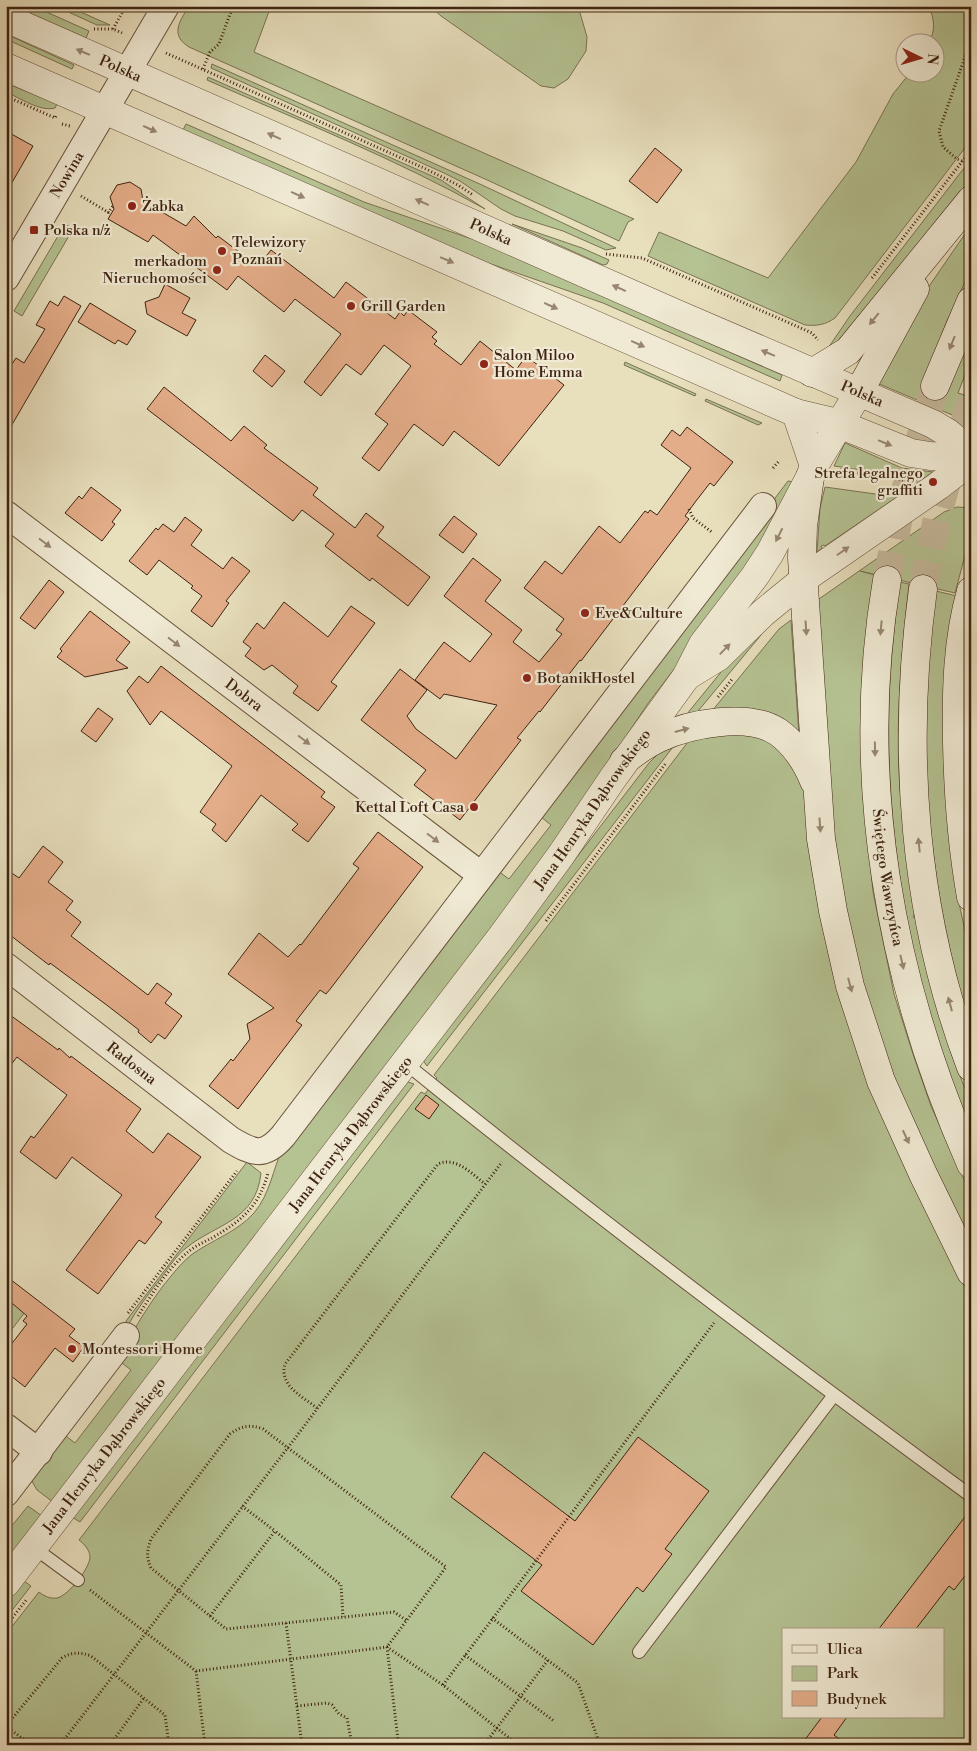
<svg xmlns="http://www.w3.org/2000/svg" width="977" height="1751" font-family="'Libre Bodoni',serif">
<rect width="100%" height="100%" fill="#e8dfbd"/>
<filter id="stains"><feTurbulence type="fractalNoise" baseFrequency=".004" numOctaves="4"/><feColorMatrix values="0 0 0 0 .2 0 0 0 0 .09 0 0 0 0 .02 0 0 0 .5 -.17"/></filter>
<radialGradient id="worn" r=".72"><stop offset=".6" stop-color="#630" stop-opacity="0"/><stop offset="1" stop-color="#630" stop-opacity=".3"/></radialGradient>
<path fill="#b5c292" stroke="#7a7252" fill-rule="evenodd" d="M14,6H33L89,31L86,38Z
M55,6H67L110,25H97Z
M189,6H271L254,52L634,219L628,222L619,241L485,179L189,47C170,35 179,22 189,6Z
M430,6H578L587,37L586,51L568,79L554,88L541,86L441,16Z
M929,6H971V140L835,318C825,325 817,326 805,325L648,256L659,232L768,278L856,162L893,94L910,73L934,72V42H929C936,30 934,19 929,6Z
M6,34L74,65L72,69L6,39Z
M212,64L482,185L616,248L606,250L563,231L515,216L501,209L460,181L444,173L211,68Z
M208,77L441,180L485,209C396,159 300,121 207,80Z
M6,83L57,104L55,108C40,112 20,98 6,92Z
M186,124L364,202L475,240L782,375L780,381L603,303L488,263L183,130Z
M971,159V181L860,327L824,354L850,316Z
M971,223V269L947,321L922,384L948,391L971,334V359L958,393L971,397V423L877,383L921,298L967,231V227Z
M65,224L73,229L22,316L14,311Z
M512,224L582,248L609,260L607,264L603,265Z
M625,362L696,394L695,396L624,365Z
M706,399L762,423L758,425L705,401Z
M845,443L902,468L933,472L923,479L834,466Z
M788,481L795,482L753,566L649,702L540,864L53,1502L37,1490L29,1476L62,1433L75,1443L131,1370L118,1360C131,1334 145,1310 163,1286C172,1275 180,1264 191,1255C212,1240 237,1232 254,1213C270,1194 273,1169 283,1147L494,868L509,879L551,825L536,813Z
M825,487L897,497L825,546L824,545L821,546L822,548L817,552L820,508Z
M957,507L971,508V533L955,593L860,571L875,575L862,743L863,790L873,892L894,994L913,1054L931,1106L971,1195V1244L903,1102L869,1006L849,930L837,868L816,601L944,512Z
M899,582L909,584C902,648 896,711 899,775C902,821 909,867 915,912L913,917L916,918L936,1004L953,1058L971,1104V1129C963,1109 953,1090 947,1070C907,953 886,829 889,706C890,664 895,623 899,582Z
M936,591L957,596L959,903L971,958V1029C937,918 922,805 926,689C927,656 933,623 936,591Z
M791,620L799,736L712,711L779,629Z
M759,632L761,635L694,716L682,720L730,661Z
M761,733L799,769L891,1135L971,1299V1745H6V1634L39,1592C44,1596 50,1599 57,1598C68,1596 91,1567 90,1556C89,1549 84,1544 79,1540L421,1092L425,1094L437,1078L434,1075L694,734ZM783,1630H943V1717H783Z
M674,742L673,747L427,1066L422,1059L649,763L666,746Z
M405,1081L414,1084L80,1522L72,1517Z
M247,1162L261,1173C256,1221 217,1223 186,1248C176,1256 169,1267 162,1277C149,1293 137,1309 127,1327L126,1321Z
M11,1301L25,1312L6,1337V1307Z
M28,1506L42,1516L6,1563V1533Z
M24,1581L31,1586L6,1618V1604Z"/>
<path fill="#e4ad89" stroke="#3f2311" d="M6,131L33,146L6,193Z
M655,148L682,170L657,203L629,181Z
M130,182L141,189L143,201L186,226L194,216L216,238L218,236L255,264L257,261L260,264L271,250L334,298L346,282L395,319L400,312L404,316L408,310L437,332L432,337L437,341L434,344L461,365L480,341L516,370L526,356L564,385L499,466L454,431L443,446L414,424L379,471L362,458L388,424L375,414L411,366L384,345L361,375L346,364L321,396L304,382L341,334L295,299L284,312L238,276L227,290L153,235L148,242L108,219L114,209L110,197L117,185Z
M165,284L190,298L182,313L196,320L187,336L147,314L145,302L159,297Z
M64,296L81,306L6,435V373L16,358L24,363L45,329L36,325L50,301L58,306Z
M90,303L136,331L127,345L118,340L115,344L78,322Z
M265,355L285,371L272,387L253,371Z
M164,387L231,441L244,426L267,445L264,448L318,488L313,495L355,528L366,513L384,527L377,536L430,577L408,606L372,578L370,581L325,546L334,534L302,510L293,521L147,409Z
M687,427L733,462L714,486L710,483L696,501L685,516L689,519L581,661L580,660L540,712L539,711L517,738L521,740L460,820L414,785L426,770L361,720L400,669L427,690L407,716L416,729L456,759L497,705L444,694L440,699L415,680L444,642L470,662L492,634L444,596L473,558L501,580L485,601L522,630L513,642L539,662L562,634L556,630L564,619L524,588L545,561L562,574L599,526L620,543L645,511L648,513L650,510L657,515L691,468L661,445L672,430L680,436Z
M91,487L121,510L112,522L115,524L102,541L65,513L79,496L82,499Z
M454,516L477,534L463,553L439,535Z
M185,517L202,530L191,545L223,569L232,557L250,571L226,601L229,603L212,627L191,611L202,596L191,588L193,586L159,560L147,575L129,561L156,528L158,530L163,524L174,532Z
M49,580L64,592L35,629L20,618Z
M284,602L328,637L351,606L375,623L331,682L337,686L318,711L293,693L298,686L272,665L264,670L245,656L251,648L243,642L257,623L264,629Z
M90,611L130,642L116,660L128,668L85,677L57,657L62,651L60,649Z
M161,666L325,792L321,797L335,807L308,842L292,830L298,824L261,795L226,842L212,830L216,824L200,812L232,766L161,711L150,725L127,691L139,676L148,683Z
M98,708L113,719L96,742L81,731Z
M378,832L423,867L331,988L326,994L320,990L296,1021L302,1025L238,1109L209,1086L231,1059L233,1061L250,1039L247,1024L274,1008L228,974L259,933L288,957L300,944L301,945L359,868L353,864Z
M43,846L63,862L48,882L73,901L66,910L81,922L71,936L148,995L157,983L172,994L165,1003L182,1016L165,1039L158,1034L151,1043L138,1032L139,1030L108,1006L50,963L49,965L6,932V869L19,878Z
M6,1012L58,1050L59,1048L70,1058L71,1056L141,1109L126,1131L153,1153L168,1133L201,1157L155,1217L162,1222L145,1244L139,1240L98,1294L66,1270L122,1195L72,1157L56,1179L20,1152L31,1136L34,1138L67,1095L17,1057L6,1071Z
M426,1095L439,1105L429,1119L415,1109Z
M6,1276L75,1329L69,1336L84,1347L73,1362L55,1348L25,1387L6,1372V1351L27,1324L23,1321L27,1316L6,1298Z
M638,1437L709,1491L665,1549L672,1554L643,1592L637,1587L593,1645L521,1591L542,1565L451,1497L484,1452L575,1521Z
M971,1509V1568L954,1590L949,1586L915,1630H878Z
M822,1717H847L834,1735L847,1745H801Z"/>
<g fill="none" stroke-linecap="round" stroke-linejoin="round">
<path stroke="#c6b99b" stroke-width="28" stroke-dasharray="28 14" stroke-linecap="butt" d="M887,580L902,501L935,386
M923,589L938,513L971,400"/>
<g stroke="#69523c" stroke-width="14">
<path id="service" d="M404,1062C589,1212 779,1355 971,1496
M33,1547L78,1580
M639,1652L834,1395"/>
</g>
<g stroke="#69523c" stroke-width="28">
<g id="minor">
<path id="s1" d="M6,278L166,6"/>
<path id="s2" d="M6,514L481,875"/>
<path id="s3" d="M6,966L231,1140C253,1153 264,1158 283,1136L763,506"/>
<path d="M6,1427L39,1452"/>
<path d="M6,1493L126,1336"/>
</g>
</g>
<g stroke="#69523c" stroke-width="29">
<g id="tertiary">
<path id="s4" d="M6,18L677,314L933,424L948,433L971,452"/>
<path d="M6,67L796,413L834,422L911,453L930,456L971,457"/>
<path d="M796,413L814,466"/>
<path d="M687,676L718,657L763,613L812,573L938,486L971,461"/>
<path id="s5" d="M6,1583L502,936L561,855L613,778L686,677L703,644L755,576L770,553L810,477L814,466L859,392"/>
</g>
</g>
<g stroke="#3f2311" stroke-width="29">
<g id="secondary">
<path d="M812,373L848,351L971,200"/>
<path d="M935,386L971,301"/>
<path d="M859,392L915,289"/>
<path d="M810,477L803,526L802,558L821,839L833,911L850,986L881,1081L923,1174L971,1272"/>
<path id="s6" d="M887,580C853,778 890,981 971,1164"/>
<path d="M923,589C901,749 913,915 971,1067"/>
<path d="M971,591C957,641 956,691 957,742C958,794 962,846 971,897"/>
<path d="M624,761C635,752 646,744 659,738C689,724 748,712 778,732C794,743 807,763 814,781"/>
</g>
</g>
<path stroke="#3f2311" stroke-width="3" stroke-dasharray="1 2.5" stroke-linecap="butt" d="M94,29H113L122,33
M113,29L126,6
M166,53L426,169L458,185L473,195
M203,69L210,52L219,44L233,6
M8,97L55,118L56,116
M62,124L70,126
M962,161L957,159L943,147L939,131L966,54L971,48
M81,196L111,214
M108,213L113,206
M606,254L642,258L812,333L818,340
M872,278L971,150
M773,468L779,461
M840,470L903,480
M689,509L693,518L713,533
M718,697L733,678
M546,921L666,763
M128,1313L237,1171
M138,1316C152,1294 168,1268 188,1252C195,1246 204,1242 212,1238C241,1221 259,1207 268,1173
M317,1408C302,1396 279,1386 285,1364L438,1164C456,1156 472,1174 485,1184
M242,1506L275,1531
M90,1590L196,1671L387,1647L443,1685L518,1745
M210,1616L275,1531L341,1585L343,1617
M492,1618L578,1683L600,1745
M286,1623L302,1745
M6,1626L27,1599
M465,1655L554,1721
M196,1671L205,1745
M443,1685L714,1323
M297,1706L327,1703L332,1705L339,1714L347,1718L352,1745
M6,1726L62,1658C72,1652 80,1652 91,1656L165,1715L169,1745
M6,1726L31,1745
M398,1740L404,1745
M60,1745L296,1437L502,1162
M110,1745L144,1698
M396,1745L398,1740L387,1647L446,1567L263,1429C250,1424 241,1426 230,1434L151,1539C147,1550 146,1557 151,1568L226,1629L394,1612L406,1620
M484,1745L548,1660
M962,1745L971,1738"/>
<use href="#service" stroke="#f0ead4" stroke-width="12"/>
<use href="#minor" stroke="#f0ead4" stroke-width="26"/>
<use href="#tertiary" stroke="#f0ead4" stroke-width="28"/>
<use href="#secondary" stroke="#f0ead4" stroke-width="28"/>
</g>
<defs><path id="oneway-solid" d="M-6-.8H1V-3.2L6.5 0L1 3.2V.8H-6Z" transform="scale(1.25)"/></defs>
<g fill="#988672">
<use href="#oneway-solid" transform="translate(83 52) rotate(-157)"/>
<use href="#oneway-solid" transform="translate(150 129) rotate(24)"/>
<use href="#oneway-solid" transform="translate(274 136) rotate(-156)"/>
<use href="#oneway-solid" transform="translate(298 195) rotate(24)"/>
<use href="#oneway-solid" transform="translate(422 202) rotate(-156)"/>
<use href="#oneway-solid" transform="translate(447 260) rotate(23)"/>
<use href="#oneway-solid" transform="translate(619 288) rotate(-156)"/>
<use href="#oneway-solid" transform="translate(551 306) rotate(24)"/>
<use href="#oneway-solid" transform="translate(874 319) rotate(129)"/>
<use href="#oneway-solid" transform="translate(952 343) rotate(112)"/>
<use href="#oneway-solid" transform="translate(638 344) rotate(24)"/>
<use href="#oneway-solid" transform="translate(768 353) rotate(-157)"/>
<use href="#oneway-solid" transform="translate(885 443) rotate(22)"/>
<use href="#oneway-solid" transform="translate(779 535) rotate(117)"/>
<use href="#oneway-solid" transform="translate(45 543) rotate(37)"/>
<use href="#oneway-solid" transform="translate(843 551) rotate(-35)"/>
<use href="#oneway-solid" transform="translate(806 628) rotate(86)"/>
<use href="#oneway-solid" transform="translate(881 628) rotate(95)"/>
<use href="#oneway-solid" transform="translate(174 642) rotate(37)"/>
<use href="#oneway-solid" transform="translate(725 649) rotate(-46)"/>
<use href="#oneway-solid" transform="translate(682 730) rotate(-15)"/>
<use href="#oneway-solid" transform="translate(304 740) rotate(37)"/>
<use href="#oneway-solid" transform="translate(875 749) rotate(89)"/>
<use href="#oneway-solid" transform="translate(820 825) rotate(86)"/>
<use href="#oneway-solid" transform="translate(433 838) rotate(37)"/>
<use href="#oneway-solid" transform="translate(919 845) rotate(-96)"/>
<use href="#oneway-solid" transform="translate(902 962) rotate(77)"/>
<use href="#oneway-solid" transform="translate(850 985) rotate(75)"/>
<use href="#oneway-solid" transform="translate(950 1004) rotate(-105)"/>
<use href="#oneway-solid" transform="translate(906 1137) rotate(65)"/>
</g>
<g fill="#8f2418" stroke="#f0ead4" stroke-width="2">
<circle cx="132" cy="206" r="5"/>
<rect x="29" y="225" width="10" height="10" rx="2.5"/>
<circle cx="222" cy="251" r="5"/>
<circle cx="217" cy="270" r="5"/>
<circle cx="351" cy="306" r="5"/>
<circle cx="484" cy="364" r="5"/>
<circle cx="933" cy="482" r="5"/>
<circle cx="585" cy="613" r="5"/>
<circle cx="527" cy="678" r="5"/>
<circle cx="474" cy="807" r="5"/>
<circle cx="72" cy="1349" r="5"/>
</g>
<g text-anchor="middle" dominant-baseline="central" stroke-width="4.5" stroke-linejoin="round" paint-order="stroke">
<g font-size="15" fill="#3f2311" stroke="#f0ead4">
<text stroke="none"><textPath href="#s4" startOffset="125">Polska</textPath></text>
<text stroke="none"><textPath href="#s1" startOffset="120">Nowina</textPath></text>
<text stroke="none"><textPath href="#s4" startOffset="530">Polska</textPath></text>
<text stroke="none"><textPath href="#s4" startOffset="935">Polska</textPath></text>
<text stroke="none"><textPath href="#s2" startOffset="299">Dobra</textPath></text>
<text stroke="none"><textPath href="#s5" startOffset="971">Jana Henryka Dąbrowskiego</textPath></text>
<text stroke="none"><textPath href="#s6" startOffset="299">Świętego Wawrzyńca</textPath></text>
<text stroke="none"><textPath href="#s3" startOffset="159">Radosna</textPath></text>
<text stroke="none"><textPath href="#s5" startOffset="566">Jana Henryka Dąbrowskiego</textPath></text>
<text stroke="none"><textPath href="#s5" startOffset="161">Jana Henryka Dąbrowskiego</textPath></text>
</g>
<g font-size="15" fill="#3f2311" stroke="#f0ead4" text-anchor="start">
<text x="142" y="206">Żabka</text>
<text x="44" y="230">Polska n/ż</text>
<text x="232" y="242">Telewizory<tspan x="232" dy="17">Poznań</tspan></text>
<text x="207" y="261" text-anchor="end">merkadom<tspan x="207" dy="17">Nieruchomości</tspan></text>
<text x="361" y="306">Grill Garden</text>
<text x="494" y="355">Salon Miloo<tspan x="494" dy="17">Home Emma</tspan></text>
<text x="923" y="473" text-anchor="end">Strefa legalnego<tspan x="923" dy="17">graffiti</tspan></text>
<text x="595" y="613">Eve&amp;Culture</text>
<text x="537" y="678">BotanikHostel</text>
<text x="464" y="807" text-anchor="end">Kettal Loft Casa</text>
<text x="82" y="1349">Montessori Home</text>
</g>
</g>
<rect width="977" height="1751" fill="none" stroke="#e8dfbd" stroke-width="25"/>
<rect x="8" y="8" width="962" height="1736" fill="none" stroke="#3f2311" stroke-width="2.5"/>
<rect x="12" y="12" width="952" height="1726" fill="none" stroke="#3f2311"/>
<rect x="782" y="1628" width="162" height="90" fill="#f0ead4" stroke="#a99a86"/>
<rect x="792" y="1645" width="25" height="8" fill="#f0ead4" stroke="#a99a86"/>
<text x="827" y="1654" font-size="15" fill="#3f2311">Ulica</text>
<rect x="792" y="1666" width="25" height="15" fill="#b5c292" stroke="#a99a86"/>
<text x="827" y="1678" font-size="15" fill="#3f2311">Park</text>
<rect x="792" y="1691" width="25" height="15" fill="#e4ad89" stroke="#a99a86"/>
<text x="827" y="1704" font-size="15" fill="#3f2311">Budynek</text>
<g transform="translate(920 58) rotate(95)"><circle r="24" fill="#f0ead4" stroke="#a99a86"/>
<path d="M0-4L9 19L0 12L-9 19Z" fill="#8f2418"/>
<text y="-8" font-size="14" font-weight="bold" text-anchor="middle" fill="#3f2311">N</text>
</g>
<rect width="100%" height="100%" filter="url(#stains)"/>
<rect width="100%" height="100%" fill="url(#worn)"/>
</svg>
